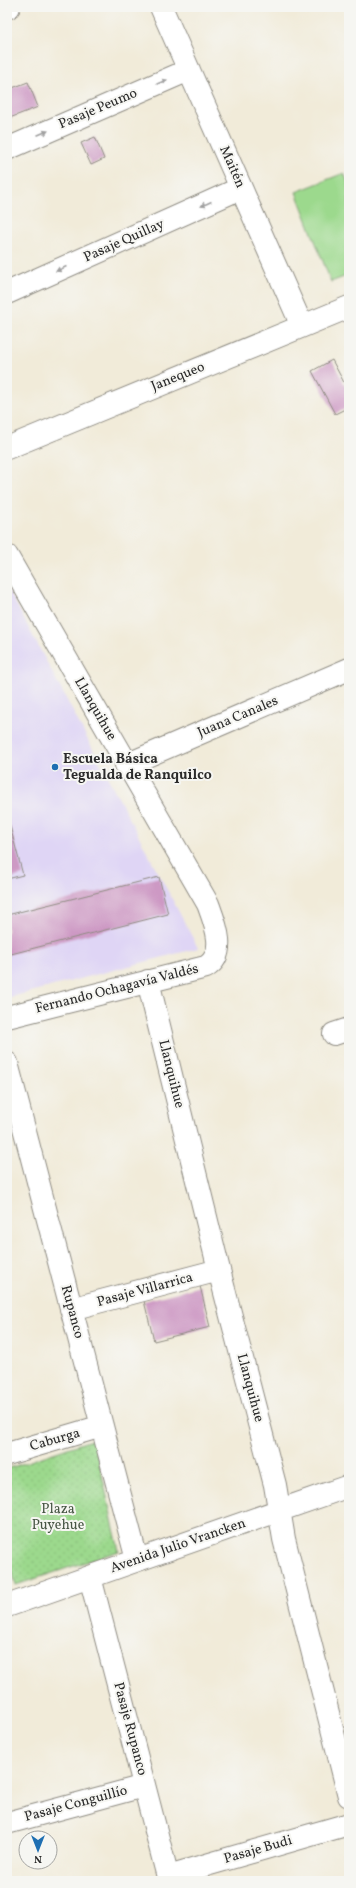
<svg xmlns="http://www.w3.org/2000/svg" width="356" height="1888" font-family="Vollkorn,serif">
<defs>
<pattern id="park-dots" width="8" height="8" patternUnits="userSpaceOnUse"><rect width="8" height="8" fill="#9cd98d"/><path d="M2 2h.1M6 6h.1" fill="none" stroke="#87ba7a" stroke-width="1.8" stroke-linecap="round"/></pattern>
</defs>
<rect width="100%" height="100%" fill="#f6f6f2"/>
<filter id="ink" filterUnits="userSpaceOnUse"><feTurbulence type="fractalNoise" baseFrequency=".025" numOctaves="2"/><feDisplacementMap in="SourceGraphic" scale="8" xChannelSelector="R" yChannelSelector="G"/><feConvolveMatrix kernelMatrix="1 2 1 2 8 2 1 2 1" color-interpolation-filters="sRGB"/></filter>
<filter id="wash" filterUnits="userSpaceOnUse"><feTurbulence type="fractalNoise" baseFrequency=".012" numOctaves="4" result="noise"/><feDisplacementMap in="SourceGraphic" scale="16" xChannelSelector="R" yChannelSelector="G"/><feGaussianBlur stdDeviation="0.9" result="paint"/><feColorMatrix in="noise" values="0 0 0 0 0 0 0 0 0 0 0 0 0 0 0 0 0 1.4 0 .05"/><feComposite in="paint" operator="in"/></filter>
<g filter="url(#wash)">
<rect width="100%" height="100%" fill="#f1ebd9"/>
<path fill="#dfd5f5" d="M7,587L198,948L7,998Z"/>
<path fill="url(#park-dots)" stroke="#64825c" d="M94,1439L119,1551L16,1585L7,1554V1469Z"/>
<path fill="#9cd98d" stroke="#64825c" d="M344,173L349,185V275L331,282L296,192Z"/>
<g id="blocks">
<path fill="#cd99c4" d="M28,82L38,107L7,119V90Z
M95,137L104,159L91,165L81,143Z
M332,360L349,392V407L335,414L312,371Z
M7,815L23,875L7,879Z
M159,877L168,914L7,955V915Z
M200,1286L210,1327L154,1341L144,1301Z"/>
</g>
</g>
<g filter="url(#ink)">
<use href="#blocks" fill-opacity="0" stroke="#8e8b82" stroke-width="1"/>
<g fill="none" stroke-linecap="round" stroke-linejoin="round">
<g stroke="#8e8b82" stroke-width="24">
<path id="minor" d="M161,7L302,326
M7,8L9,7
M7,149L189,70
M7,293L241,188
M7,448L349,307
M7,556L208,904C215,923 228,954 206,967L7,1017
M126,765L349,669
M148,981L219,1270L275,1485L284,1539L349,1796
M334,1034L349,1029
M7,1063L137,1560
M71,1309L219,1270
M7,1454L102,1426
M90,1577L169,1881
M7,1606L349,1486
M7,1823L144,1786
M168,1876L349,1824"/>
</g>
<use href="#minor" stroke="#fff" stroke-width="22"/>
</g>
<defs><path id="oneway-solid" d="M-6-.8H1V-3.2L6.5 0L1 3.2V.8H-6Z"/></defs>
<g fill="#a0a0a0">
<use href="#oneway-solid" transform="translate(162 82) rotate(-23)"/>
<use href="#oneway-solid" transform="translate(43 133) rotate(-23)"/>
<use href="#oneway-solid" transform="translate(206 204) rotate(156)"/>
<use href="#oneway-solid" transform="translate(61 269) rotate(156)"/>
</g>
</g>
<circle fill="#1f6fb2" stroke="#f6f6f2" stroke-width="1.5" cx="55" cy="767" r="4"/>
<g text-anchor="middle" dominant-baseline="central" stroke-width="4" stroke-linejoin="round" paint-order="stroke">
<g font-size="14" fill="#2b2b2b" stroke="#f6f6f2">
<text transform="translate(98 109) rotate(-23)">Pasaje Peumo</text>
<text transform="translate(232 167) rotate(66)">Maitén</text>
<text transform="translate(124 241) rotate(-24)">Pasaje Quillay</text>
<text transform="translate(178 377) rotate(-22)">Janequeo</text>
<text transform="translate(95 709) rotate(60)">Llanquihue</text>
<text transform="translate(238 717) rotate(-23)">Juana Canales</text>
<text transform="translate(117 989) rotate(-14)">Fernando Ochagavía Valdés</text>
<text transform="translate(171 1074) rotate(76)">Llanquihue</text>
<text transform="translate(145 1290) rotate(-15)">Pasaje Villarrica</text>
<text transform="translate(72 1312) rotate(75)">Rupanco</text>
<text transform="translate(250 1388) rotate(75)">Llanquihue</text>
<text transform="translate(55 1440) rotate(-16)">Caburga</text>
<text transform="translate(178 1546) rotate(-19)">Avenida Julio Vrancken</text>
<text transform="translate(130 1729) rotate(75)">Pasaje Rupanco</text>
<text transform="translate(76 1804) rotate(-15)">Pasaje Conguillío</text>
<text transform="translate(258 1850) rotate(-16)">Pasaje Budi</text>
</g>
<g font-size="14" font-weight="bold" fill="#2b2b2b" stroke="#f6f6f2" text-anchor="start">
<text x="63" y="759">Escuela Básica<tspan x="63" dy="16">Tegualda de Ranquilco</tspan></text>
</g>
<g font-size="14" fill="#475644" stroke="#f6f6f2">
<text x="58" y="1509">Plaza<tspan x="58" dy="16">Puyehue</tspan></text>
</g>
</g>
<rect width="356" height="1888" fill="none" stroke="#f6f6f2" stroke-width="24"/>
<g transform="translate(38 1850) rotate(180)"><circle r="19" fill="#f6f6f2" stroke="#a5a5a2"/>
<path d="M0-3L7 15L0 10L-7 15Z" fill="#1f6fb2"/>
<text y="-6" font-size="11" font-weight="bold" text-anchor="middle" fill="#2b2b2b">N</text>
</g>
</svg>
